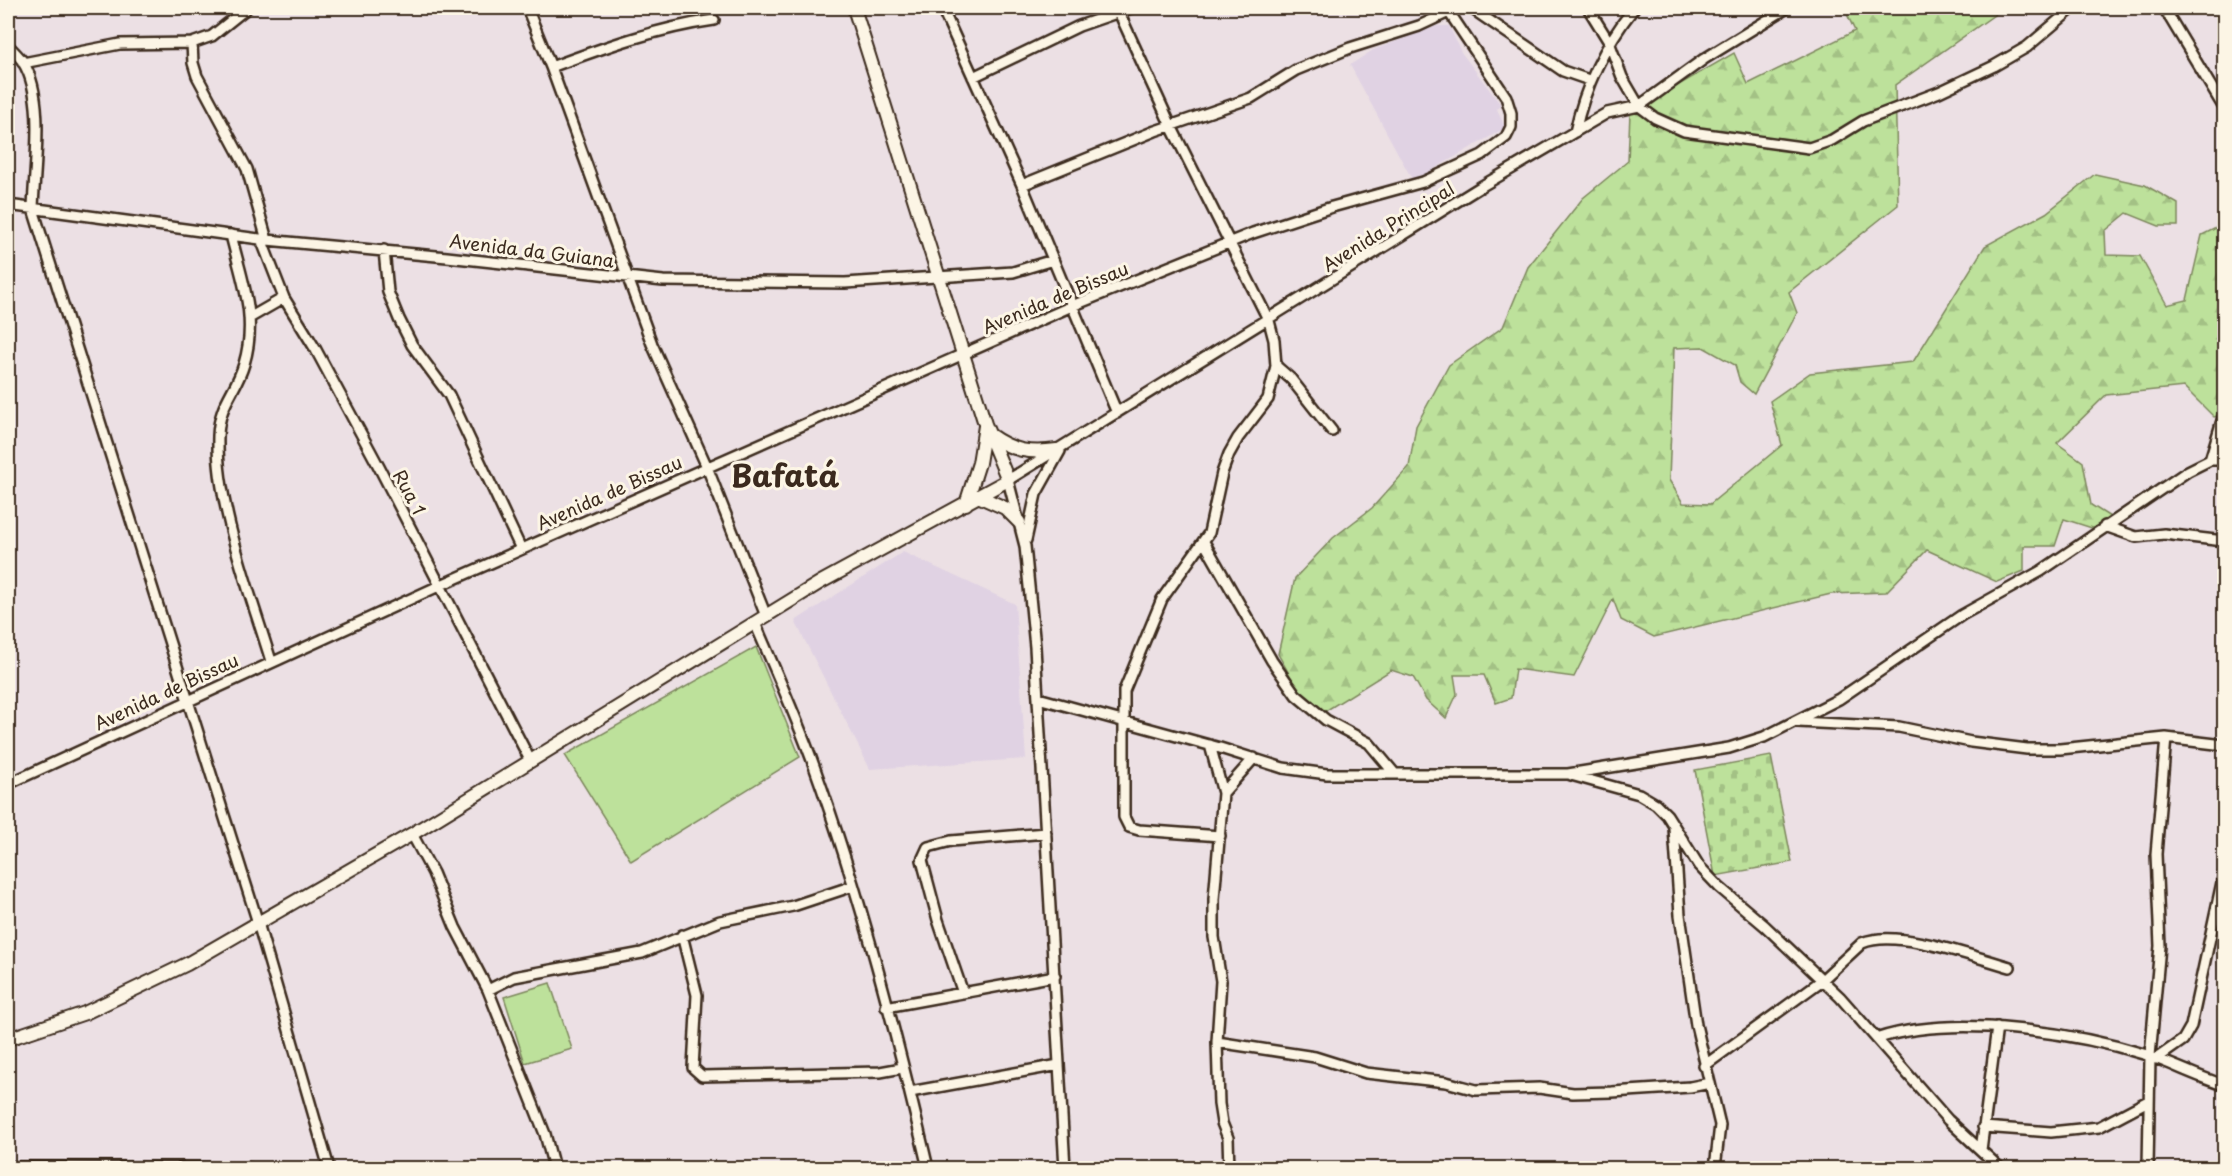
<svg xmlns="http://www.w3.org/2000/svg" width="2232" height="1176" font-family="'Playpen Sans',sans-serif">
<defs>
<pattern id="forest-firs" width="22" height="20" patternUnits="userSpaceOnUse" patternTransform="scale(1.5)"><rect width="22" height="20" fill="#bde19b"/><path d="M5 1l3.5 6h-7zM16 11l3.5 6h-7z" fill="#a3c185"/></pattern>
<pattern id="cemetery-stones" width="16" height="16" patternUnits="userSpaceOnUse" patternTransform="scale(1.5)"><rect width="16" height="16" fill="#bde19b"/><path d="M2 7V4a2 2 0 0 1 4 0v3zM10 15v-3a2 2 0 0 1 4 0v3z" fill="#a3c185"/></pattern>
</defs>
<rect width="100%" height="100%" fill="#ece0e4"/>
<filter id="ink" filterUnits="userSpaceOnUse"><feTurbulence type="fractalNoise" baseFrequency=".0167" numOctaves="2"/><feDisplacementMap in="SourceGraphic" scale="12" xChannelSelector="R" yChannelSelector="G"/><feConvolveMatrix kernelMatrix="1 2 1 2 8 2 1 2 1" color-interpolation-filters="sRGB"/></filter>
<g filter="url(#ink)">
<path fill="#e0d2e3" d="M1437,26H1449L1461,52L1501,105L1497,109L1505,128L1413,181L1350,65L1373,50Z
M903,552L1015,604L1026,759L870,769L795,621Z"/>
<path fill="url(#forest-firs)" stroke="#7c865c" stroke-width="1.5" d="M1844,8H2004L1895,85L1898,205L1789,292L1797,313L1754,394L1740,382L1735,365L1703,347L1674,348L1669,480L1683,503L1710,504L1782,445L1770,401L1810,373L1913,362L1985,246L2046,213L2095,174L2145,185L2178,204V226H2159L2127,213L2105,231L2106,255L2140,256L2167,305L2187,300L2202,235L2224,224V414L2214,417L2184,387L2106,395L2057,443L2083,462L2091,505L2115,520L2104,532L2064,519L2055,546H2024V571L1997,582L1927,550L1886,592L1831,594L1654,637L1621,620L1613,599L1574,677L1515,669L1511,698L1496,703L1484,675H1454L1457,694L1446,718L1426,700L1413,677L1391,670L1319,715L1301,695L1278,654L1295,578L1333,538L1372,508L1409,467L1416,426L1449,365L1503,327L1528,267L1583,198L1628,161L1630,113L1734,53L1748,84L1855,31Z"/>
<path fill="url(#cemetery-stones)" stroke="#7c865c" stroke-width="1.5" d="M1771,756L1792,862L1715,876L1695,770Z"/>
<path fill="#bde19b" stroke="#7c865c" stroke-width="1.5" d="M756,647L800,757L631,861L565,755Z
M550,983L572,1049L525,1063L504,997Z"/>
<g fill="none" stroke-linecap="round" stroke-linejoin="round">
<g stroke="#3b2a1e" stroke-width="14">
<path id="minor" d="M527,8L551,67L652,344L707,467L766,616
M942,8L1022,185L1117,413
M1117,8L1171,126L1269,321L1274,340L1276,366L1268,399L1238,438L1229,454L1222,473L1209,533L1162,599L1124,691V817L1129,827L1139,830L1220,836
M1471,8L1563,71L1589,80
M1588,8L1609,42L1622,77L1639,106L1655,118L1684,131L1809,148L1832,140L1863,121L1939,92L1994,66L2027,47L2073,8
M2164,8L2224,108
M192,43L193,63L197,76L247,169L267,240
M8,45C12,50 19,56 23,62C46,99 34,167 33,209L258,923L329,1168
M23,63L120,44L192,43L212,36L247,8
M551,67C605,47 657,28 714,20
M973,77L1079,26L1131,8
M1575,132C1585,85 1604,46 1634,8
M1022,185L1155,131L1251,98L1296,70L1350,48L1419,26L1449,12
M8,205L267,240L447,257L663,281L845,283L1013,272L1053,260
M231,235C242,281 258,317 244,364C236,392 219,403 218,436C216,505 251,595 271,661
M261,239L284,298L316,350L379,467L530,760
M384,250L388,292L399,319L412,345L449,395L521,549
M251,317L284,298
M1276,366L1291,379L1332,431
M2210,460L2224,414
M2105,526L2136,537L2164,534L2224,541
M1026,540L1036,494L1060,451
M1204,542L1272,661L1296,695L1326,720L1369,743L1395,774
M755,623C775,670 797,718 814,766C861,896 896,1033 928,1168
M1038,698L1220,748L1283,768L1327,774H1568L1729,748L1764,737L1839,699L1962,615L2041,571L2188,471L2210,460H2224
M1798,722L1899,727L1971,742L2027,749H2060L2166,738L2224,745
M1210,745L1223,793L1214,899V937L1221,981L1217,1042L1219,1104L1222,1123L1228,1138L1229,1168
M1571,775L1639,794L1656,804L1667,815L1699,866L1719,887L1765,926L1840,997L1948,1120L2000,1168
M8,784L441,585L1072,306L1253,233L1332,207L1423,182L1482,155L1506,137L1511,127V113L1506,97L1449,12L1454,8
M1223,793L1254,758
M1674,828L1680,915L1696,1025L1720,1125L1715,1168
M412,834L433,873L455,927L488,990L545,1134L554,1168
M682,935L697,995L693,1068L702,1076L880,1072L902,1068
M488,990L514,977L642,953L720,921L793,906L853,886
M963,993L938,920L922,860L928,847L951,841L1046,833
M886,1007L1055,976
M1879,1038C1954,1014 2073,1032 2147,1055C2173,1064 2198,1077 2224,1085
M1217,1042L1315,1057L1366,1073L1446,1082L1476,1090L1539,1088L1573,1093L1612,1092L1690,1087L1710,1083
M2156,1059L2183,1040L2191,1026L2224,873
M1704,1066L1821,981L1862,943C1897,928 1974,957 2010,967
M910,1092L1059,1065
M1983,1127L2051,1132L2099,1127L2148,1101
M1981,1150L1997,1027
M8,1167L249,1168
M1065,1168L1035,647L1025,546L1008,480L1482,186L1607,113L1639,106L1704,59L1787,8
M2148,1168L2150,1056L2160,946L2156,854L2166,738"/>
</g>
<g stroke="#3b2a1e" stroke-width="16">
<path id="major" d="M990,435C1012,451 1030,454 1057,450
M978,496L1005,508L1019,522
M966,504L979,463L985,426
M8,1039L85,1013L187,964L412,834L821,582L1008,480L985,424L854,8"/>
</g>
<use href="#minor" stroke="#fcf5e5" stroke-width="9"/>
<use href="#major" stroke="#fcf5e5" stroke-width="12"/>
</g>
</g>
<g text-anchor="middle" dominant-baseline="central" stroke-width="6" stroke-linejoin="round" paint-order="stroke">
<g font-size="18" fill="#3b2a1e" stroke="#fcf5e5">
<text transform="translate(1388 226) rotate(-32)">Avenida Principal</text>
<text transform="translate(532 250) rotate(7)">Avenida da Guiana</text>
<text transform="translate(1055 297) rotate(-23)">Avenida de Bissau</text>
<text transform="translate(410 492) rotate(62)">Rua 1</text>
<text transform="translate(609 492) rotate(-24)">Avenida de Bissau</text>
<text transform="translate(166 691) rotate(-25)">Avenida de Bissau</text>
</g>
<g font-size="30" font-weight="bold" fill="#3b2a1e" stroke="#fcf5e5">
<text x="785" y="474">Bafatá</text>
</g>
</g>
<rect width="2232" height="1176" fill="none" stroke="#fcf5e5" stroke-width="30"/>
<rect x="15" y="15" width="2202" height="1146" fill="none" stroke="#3b2a1e" stroke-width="2" filter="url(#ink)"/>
</svg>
